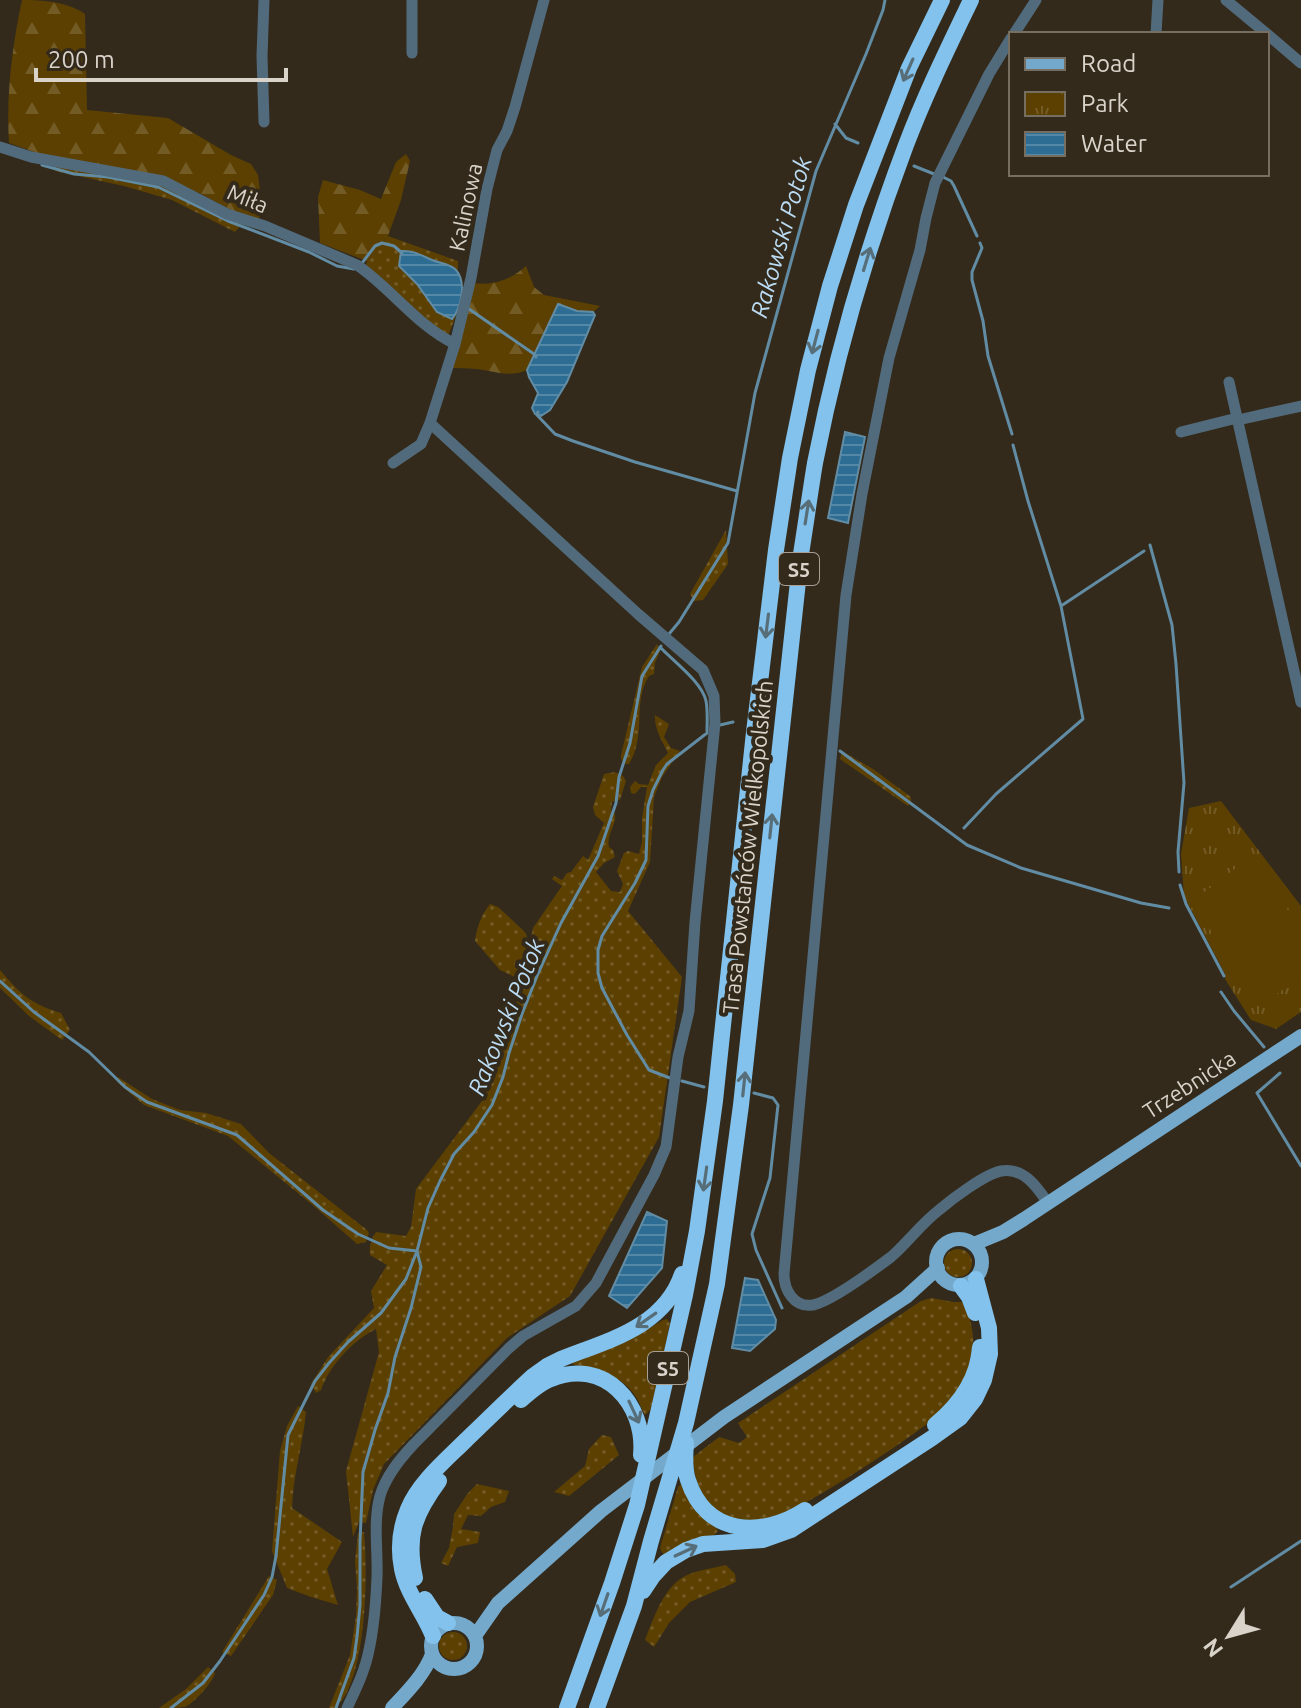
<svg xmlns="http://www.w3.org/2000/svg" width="1301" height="1708" font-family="Ubuntu,sans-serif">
<defs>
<pattern id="grass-dots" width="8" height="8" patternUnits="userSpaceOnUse" patternTransform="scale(2)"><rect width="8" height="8" fill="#5c4002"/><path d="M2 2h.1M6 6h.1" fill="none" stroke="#735b26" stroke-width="1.8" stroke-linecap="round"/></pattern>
<pattern id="forest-firs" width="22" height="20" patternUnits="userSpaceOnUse" patternTransform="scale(2)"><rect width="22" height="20" fill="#5c4002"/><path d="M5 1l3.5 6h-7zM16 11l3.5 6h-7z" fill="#735b26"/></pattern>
<pattern id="park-tufts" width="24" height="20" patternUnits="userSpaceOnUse" patternTransform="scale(2)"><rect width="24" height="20" fill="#5c4002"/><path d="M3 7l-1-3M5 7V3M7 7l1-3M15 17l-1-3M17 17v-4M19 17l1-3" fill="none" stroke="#735b26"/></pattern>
<pattern id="water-rules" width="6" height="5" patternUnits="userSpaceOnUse" patternTransform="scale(2)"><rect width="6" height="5" fill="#2d6d94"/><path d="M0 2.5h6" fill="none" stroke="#5588a6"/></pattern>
</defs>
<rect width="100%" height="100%" fill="#332a1b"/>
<path fill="url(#grass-dots)" d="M56,165L165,186L243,223L235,232L172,200L124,186L55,171Z
M388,236L458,261V271L451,266L411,251L417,284L422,291L457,313L448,336L436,331L366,265L367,261Z
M726,530L728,564L703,600L694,601L690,594Z
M657,644L660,651L655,663L654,674L649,676C632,702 647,735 629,764H625L621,759V755L642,667Z
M655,715L669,724L664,737L671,748L680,751L662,777L654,797L650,862L628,911L682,977L659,1137L570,1296L507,1338L384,1464L373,1490L366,1523L359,1522L353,1537L346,1471L379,1352L376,1329C352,1341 330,1365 321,1390L316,1393L311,1384L328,1357L374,1308L371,1291L387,1265L370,1255C369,1246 371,1239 376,1232L406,1236L411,1227L416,1189L482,1101L517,1001L523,977L517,978L500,970L475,941C477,927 481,915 490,904L498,907L525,932L530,943L533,928L562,886L552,879L554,876L562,880L567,873L571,872L583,856L588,860L604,823L595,815L593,807L604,774L615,772L623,776L626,781L620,800L612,802L611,811L615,814C617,825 606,834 609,847L613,850L615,857L604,863L596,872L611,891L620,892L623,884L617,871L624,853L628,851L639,854L642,842V818L647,787H641L635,794L631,793L630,787L635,781L639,784L648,785L656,765L668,753C662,741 654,728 655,715Z
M842,751L873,769L911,797V802L908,806L840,759Z
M0,970C20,994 31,1004 61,1013L70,1030L62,1040L29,1016L0,988Z
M118,1077L152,1099L180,1110L206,1113L241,1124L269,1153L367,1230L369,1233L366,1242L357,1244L315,1207L228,1136L144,1105L117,1082Z
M944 1263a14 14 0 1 1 28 0a14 14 0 1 1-28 0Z
M931,1298L954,1302H963L966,1304C974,1332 978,1353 965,1381C961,1391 943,1410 934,1418C915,1436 785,1521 763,1522C757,1522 750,1521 745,1520C708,1516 695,1491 693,1457L719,1437L739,1443L747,1437L738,1423L921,1301Z
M667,1319L670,1323L651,1409L645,1415C641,1409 640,1403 636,1397C623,1376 597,1368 574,1365L570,1361L633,1338L663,1320Z
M298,1406L306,1412C303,1444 293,1475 292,1508L342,1542L327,1569L338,1605L311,1597L287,1588L272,1551L280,1451L287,1426Z
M602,1435L611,1437L619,1455L569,1496L554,1492L585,1466L589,1449Z
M477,1484L509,1491L505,1502L491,1507L481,1516L468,1515L461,1529L480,1532L478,1543L457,1547L448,1566L441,1563L449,1548L453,1527L454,1514L468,1493Z
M681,1484L716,1527L718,1531L714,1535L708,1536L665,1556L661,1551L660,1548L678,1487Z
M364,1532C368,1575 366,1656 346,1694C343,1700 338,1704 334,1708H329L350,1655L356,1616L357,1589L355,1561L358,1533Z
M726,1565L735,1574L736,1582L690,1602L669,1623L654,1647L645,1640C654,1617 664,1586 687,1575C699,1570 713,1568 726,1565Z
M269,1576L277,1580L273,1595L231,1656L222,1652Z
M439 1646a14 14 0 1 1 28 0a14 14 0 1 1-28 0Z
M208,1667L215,1673C213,1682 194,1703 185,1707C178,1708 167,1708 159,1708L186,1689Z"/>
<path fill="url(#forest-firs)" d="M22,0C43,0 68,2 85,14L87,110L168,118L231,155L251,164L258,175L262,207L259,219L237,213L199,193L147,175L37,153L9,143C6,95 12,47 22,0Z
M406,154L410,161L401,200L388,236L367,261L320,243L318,197L323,180L360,190L381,199L396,162Z
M526,266L534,287L544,295L600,306L593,312L577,311L558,304L527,370C509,378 494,371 476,369C467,368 459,368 450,368L474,283C494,286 512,279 526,266Z"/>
<path fill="url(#park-tufts)" d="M1221,801L1301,906V1012L1276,1029L1251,1020L1225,979V974L1184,896L1181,854L1189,808Z"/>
<path fill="#5c4002" d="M1249,858L1301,928V976L1265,1003L1190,903Z"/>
<path fill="url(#water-rules)" stroke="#618ca4" stroke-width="2" d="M401,251C412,250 421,255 432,260C439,263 451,264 456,270C467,282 461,308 452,319L437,312L417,284L399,266Z
M558,304L577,311L593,312L595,315L567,382L550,410L541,416L535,414L532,408L538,393L529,377L527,370Z
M845,432L865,437L848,523L828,518Z
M647,1212L667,1221L662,1268L627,1308L609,1296Z
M745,1278L758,1280L776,1320L775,1329L750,1351L732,1348Z"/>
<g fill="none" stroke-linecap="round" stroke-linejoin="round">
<path stroke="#618ca4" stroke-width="3" d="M835,124L846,138L858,143
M42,165L74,174L108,177L158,187L228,221L309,252L337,266L354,269
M914,166L934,174
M943,177L951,181L954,186L977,236
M980,243L982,248L972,272V280L983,321L988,356L1012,434
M362,263L375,246L382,243L394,246L402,253
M469,309L534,354L536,357
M538,412L537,415L555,434L573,441L635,462L737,491
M1150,545L1172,625L1176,664L1184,783L1178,852L1179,872
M1061,606L1144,551
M669,634L679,622L728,543L755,393L816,171L866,54L883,10L885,0
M660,647C673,661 702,682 706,701C708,711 707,723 707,733L667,764L663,770L653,790L648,806L646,860L635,883L602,936L598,950V973L602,988L627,1035L649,1070L670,1078
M720,725L733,722
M840,751L967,845L1021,868L1141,903L1169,908
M964,828L996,794L1083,719L1061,606L1028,501L1013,445
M1180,885L1186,904L1224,976
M0,981L34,1012L89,1052L125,1087L147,1102L237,1135L323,1210L358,1234L389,1248L417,1251L421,1267L411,1308L395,1357L388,1393L375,1430L363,1472L360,1542V1605L357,1637L354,1658L336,1708
M1221,992L1234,1011L1264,1047
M1280,1073L1257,1093L1301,1166
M682,1081L704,1087
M754,1093L773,1098L778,1105L770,1178L752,1234L756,1250L782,1308
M1231,1587L1301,1541
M171,1708L203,1683L220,1661L264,1595L272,1577L276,1556L288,1435L315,1381L329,1363L348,1342L381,1313L406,1279L417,1251L428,1208L440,1181L454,1154L474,1132L492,1105L503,1077L509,1053L522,1014L537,976L561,923L598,856L616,803L619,777L630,743L642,676L661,646"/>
<path stroke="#526b7c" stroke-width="11" d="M264,0L262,56L264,122
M1226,0L1267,34
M1014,34L1036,0
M1156,34L1158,0
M1267,34L1301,63
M1011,38L989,74L935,183L926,218L920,250L889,358L862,494L846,595L784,1274C784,1290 794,1308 813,1305C832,1301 875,1269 891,1257C908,1242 921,1224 939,1210C952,1199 985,1174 1001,1171C1024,1167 1037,1187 1048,1203
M412,53V0
M0,147L31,157L163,181L227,214L265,226L357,265C392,289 416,325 455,344
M1229,382L1301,702
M1238,420L1301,406
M1181,432L1237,418
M393,463L421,444L430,423L455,344L471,278L487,189L497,150L507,131L515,107L544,0
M347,1708C356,1689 365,1671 369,1650C374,1627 376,1601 377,1577C378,1550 373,1522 380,1496C386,1476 399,1460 413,1445L509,1348L523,1336L576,1306L596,1283L654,1175L666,1147L678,1057L689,1011L695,922L715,723L714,696L703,670L638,614L430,423"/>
<path stroke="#74a9cc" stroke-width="14" d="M936 1262a23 23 0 1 1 46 0a23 23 0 1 1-46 0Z
M974,1244L1003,1232L1024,1219L1301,1036
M431 1646a23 23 0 1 1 46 0a23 23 0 1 1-46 0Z
M475,1636L498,1603L601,1511L724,1417L906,1297L938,1268
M392,1708C407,1692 425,1674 432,1654"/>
<path stroke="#82c2ec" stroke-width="16" d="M961,1286L969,1297L975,1313
M521,1400C530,1392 540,1383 551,1379C604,1357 646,1404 641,1455
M935,1425C959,1405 978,1380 980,1347
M686,1443C685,1455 684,1468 688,1480C706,1536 762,1538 805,1510
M415,1578C406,1536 414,1515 439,1481
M643,1591L653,1576L666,1562L686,1550L703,1544L763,1540L791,1530L932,1438L960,1418L975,1399L984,1380L990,1354L989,1328L976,1279
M425,1599L437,1617L448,1623
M433,1636C424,1613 407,1594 402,1569C398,1549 400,1528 408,1509C419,1482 446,1460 467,1439C489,1418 510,1397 533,1376L547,1366L561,1359C609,1340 664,1327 682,1274
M567,1708L612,1583L637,1505L685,1295L697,1231L715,1101L754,732L776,550L790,458L808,370L830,286L856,205L909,68L942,0
M597,1708L634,1606L651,1541L686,1423L717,1284L741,1105L801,554C806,523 810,493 815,463C836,355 867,248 906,145C925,95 948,48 971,0"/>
</g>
<defs><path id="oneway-shaft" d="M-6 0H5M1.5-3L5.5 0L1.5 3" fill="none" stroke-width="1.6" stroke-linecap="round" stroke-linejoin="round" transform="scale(2)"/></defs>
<g stroke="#576e79">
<use href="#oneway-shaft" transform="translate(908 70) rotate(114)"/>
<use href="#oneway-shaft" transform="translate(867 259) rotate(-73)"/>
<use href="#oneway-shaft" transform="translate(815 342) rotate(105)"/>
<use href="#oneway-shaft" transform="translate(807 512) rotate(-81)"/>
<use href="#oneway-shaft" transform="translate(767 626) rotate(97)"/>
<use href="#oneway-shaft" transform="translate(771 826) rotate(-84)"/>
<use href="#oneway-shaft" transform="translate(744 1084) rotate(-84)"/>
<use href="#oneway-shaft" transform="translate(705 1179) rotate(98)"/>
<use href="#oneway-shaft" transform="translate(646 1320) rotate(145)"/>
<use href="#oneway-shaft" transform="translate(634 1412) rotate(65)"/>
<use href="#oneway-shaft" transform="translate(686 1551) rotate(-25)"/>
<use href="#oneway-shaft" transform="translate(604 1605) rotate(109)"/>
</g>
<g text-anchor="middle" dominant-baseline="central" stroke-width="8" stroke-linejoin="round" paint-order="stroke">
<g fill="#332a1b" stroke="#a7a096" stroke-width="2">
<rect x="779" y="553" width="40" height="32" rx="6"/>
<rect x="648" y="1352" width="40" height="32" rx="6"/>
</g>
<g font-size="20" font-weight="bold" fill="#d9d3ca">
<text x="799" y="569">S5</text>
<text x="668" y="1368">S5</text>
</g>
<g font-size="22" fill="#d9d3ca" stroke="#332a1b">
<text transform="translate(248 198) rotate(22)">Miła</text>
<text transform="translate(465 207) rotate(-78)">Kalinowa</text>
<text transform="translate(747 847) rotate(-84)">Trasa Powstańców Wielkopolskich</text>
<text transform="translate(1189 1084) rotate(-33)">Trzebnicka</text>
</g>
<g font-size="24" font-style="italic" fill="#badbf2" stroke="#332a1b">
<text transform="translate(781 237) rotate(-74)">Rakowski Potok</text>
<text transform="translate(506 1017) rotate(-68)">Rakowski Potok</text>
</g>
</g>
<rect x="1009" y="32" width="260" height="144" fill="#332a1b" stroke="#756e61" stroke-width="2"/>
<rect x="1025" y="58" width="40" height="12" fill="#74a9cc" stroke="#756e61" stroke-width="2"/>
<text x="1081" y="72" font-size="24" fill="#d9d3ca">Road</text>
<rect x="1025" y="92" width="40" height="24" fill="url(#park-tufts)" stroke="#756e61" stroke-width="2"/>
<text x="1081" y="112" font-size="24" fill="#d9d3ca">Park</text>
<rect x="1025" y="132" width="40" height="24" fill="url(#water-rules)" stroke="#756e61" stroke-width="2"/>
<text x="1081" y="152" font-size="24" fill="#d9d3ca">Water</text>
<g transform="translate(1229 1636) rotate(233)" stroke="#332a1b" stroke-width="6" paint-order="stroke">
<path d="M0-6L14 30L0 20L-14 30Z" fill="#d9d3ca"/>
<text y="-12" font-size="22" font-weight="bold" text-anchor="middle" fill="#d9d3ca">N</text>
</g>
<path d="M36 68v12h250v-12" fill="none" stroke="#d9d3ca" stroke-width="4"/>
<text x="48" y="68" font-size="24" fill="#d9d3ca" stroke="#332a1b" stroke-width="6" paint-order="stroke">200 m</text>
</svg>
